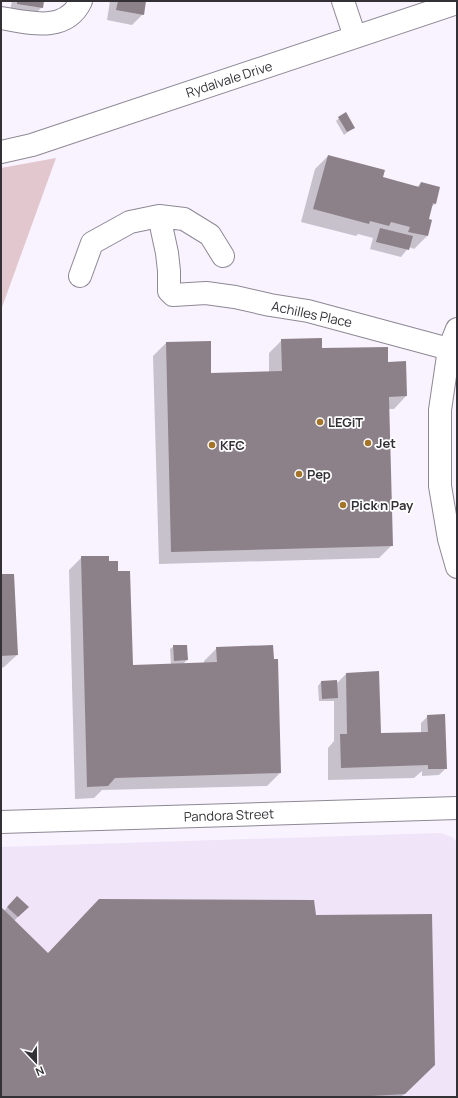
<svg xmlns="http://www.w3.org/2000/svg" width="458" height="1098" font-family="Manrope,sans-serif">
<rect width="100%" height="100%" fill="#f9f2ff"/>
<path fill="#efe4f8" d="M440,833L452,837L457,842V1097H1V847Z"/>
<path fill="#e3c7ce" d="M56,158L1,310V168Z"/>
<path fill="#0003" d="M12,1H43L42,7L35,14L10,11Z
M110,1H145L143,14L132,25L107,20Z
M339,118L354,127L344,135L336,121Z
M328,156L382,178L417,187L421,183L439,187L435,204L430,208L427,220H431L427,236L414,249L409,247L401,257L370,249L373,238L358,234L356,236L301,222L315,169Z
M282,340L387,363L406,396L394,409H388L392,545L379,558L159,564L153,356L166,343L211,374L269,372V353Z
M82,557L108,562L117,572L132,666L171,665L170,649L174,646L187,660L183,664H204V661L217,648L280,773L267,786L102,790L94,798L75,799L69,570Z
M1,575L17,655L4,667L1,668Z
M346,674L380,734L421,733V723L428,716L446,768L439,775L422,776V771L414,778L328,780V748L334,741V701H319L318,686L321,682L337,683Z
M17,897L27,907L14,921L48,954L315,916L421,1078L401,1097H1V908L4,911Z"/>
<path fill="#8c8189" d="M17,1H44L43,8L17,4Z
M118,1H146L144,15L116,10Z
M346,112L355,128L347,132L338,117Z
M328,155L385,170L383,177L419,187L421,182L440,187L436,204L433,203L429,219L432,220L428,236L408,232L410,227L391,222L389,226L370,221L369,224L313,209Z
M380,228L413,236L409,250L376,242Z
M322,338V348L388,347V362L406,361L407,396L389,397L393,546L171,552L166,342L211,341V373L282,371L281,339Z
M81,556H109V561H118V571H130L133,665L217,662L216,647L273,645L274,659H278L281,773L115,778L108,786L87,787Z
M1,574H14L18,655L1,656Z
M173,645H187L188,660L174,661Z
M379,671L381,733L428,732L427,715L445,714L447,769H428V765L341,768L340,734H347L346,673Z
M337,680L338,698L322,699L321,681Z
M17,896L29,907L18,917L7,907Z
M99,899L314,900L316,915L432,914L435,1065L405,1094L354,1097H1V907L48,953Z"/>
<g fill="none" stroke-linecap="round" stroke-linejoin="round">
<g stroke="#8e8894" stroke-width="24">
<path id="minor" d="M343,1L355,37
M1,18C30,23 66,33 81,1
M1,152L32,145L457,3
M159,216L167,253L169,271V291L173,295L206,293L235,297L270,305L308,311L449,349
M80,276L92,243L130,222L159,216L184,219L210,235L223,256
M457,329L449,349L440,410V486L449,539L457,567
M1,822L457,808"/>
</g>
<use href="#minor" stroke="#fff" stroke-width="22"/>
</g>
<g fill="#a47428" stroke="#fff" stroke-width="1.5">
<circle cx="320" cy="422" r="4"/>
<circle cx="368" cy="443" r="4"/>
<circle cx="212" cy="445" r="4"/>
<circle cx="299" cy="474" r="4"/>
<circle cx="343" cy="505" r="4"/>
</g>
<g text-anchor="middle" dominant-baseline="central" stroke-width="3.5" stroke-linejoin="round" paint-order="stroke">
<g font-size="13" fill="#333136" stroke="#fff">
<text transform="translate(229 79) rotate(-18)">Rydalvale Drive</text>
<text transform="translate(312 314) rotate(12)">Achilles Place</text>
<text transform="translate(229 815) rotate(-2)">Pandora Street</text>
</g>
<g font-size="13" font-weight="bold" fill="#333136" stroke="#fff" text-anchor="start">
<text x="328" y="422">LEGiT</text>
<text x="376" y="443">Jet</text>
<text x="220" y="445">KFC</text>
<text x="307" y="474">Pep</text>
<text x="351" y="505">Pick n Pay</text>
</g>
</g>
<rect width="458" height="1098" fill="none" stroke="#333136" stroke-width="4"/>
<g transform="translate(36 1062) rotate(158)" stroke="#ffffff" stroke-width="3" paint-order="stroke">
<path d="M0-3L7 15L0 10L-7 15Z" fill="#333136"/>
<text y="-6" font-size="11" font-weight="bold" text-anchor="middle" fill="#333136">N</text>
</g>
</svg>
